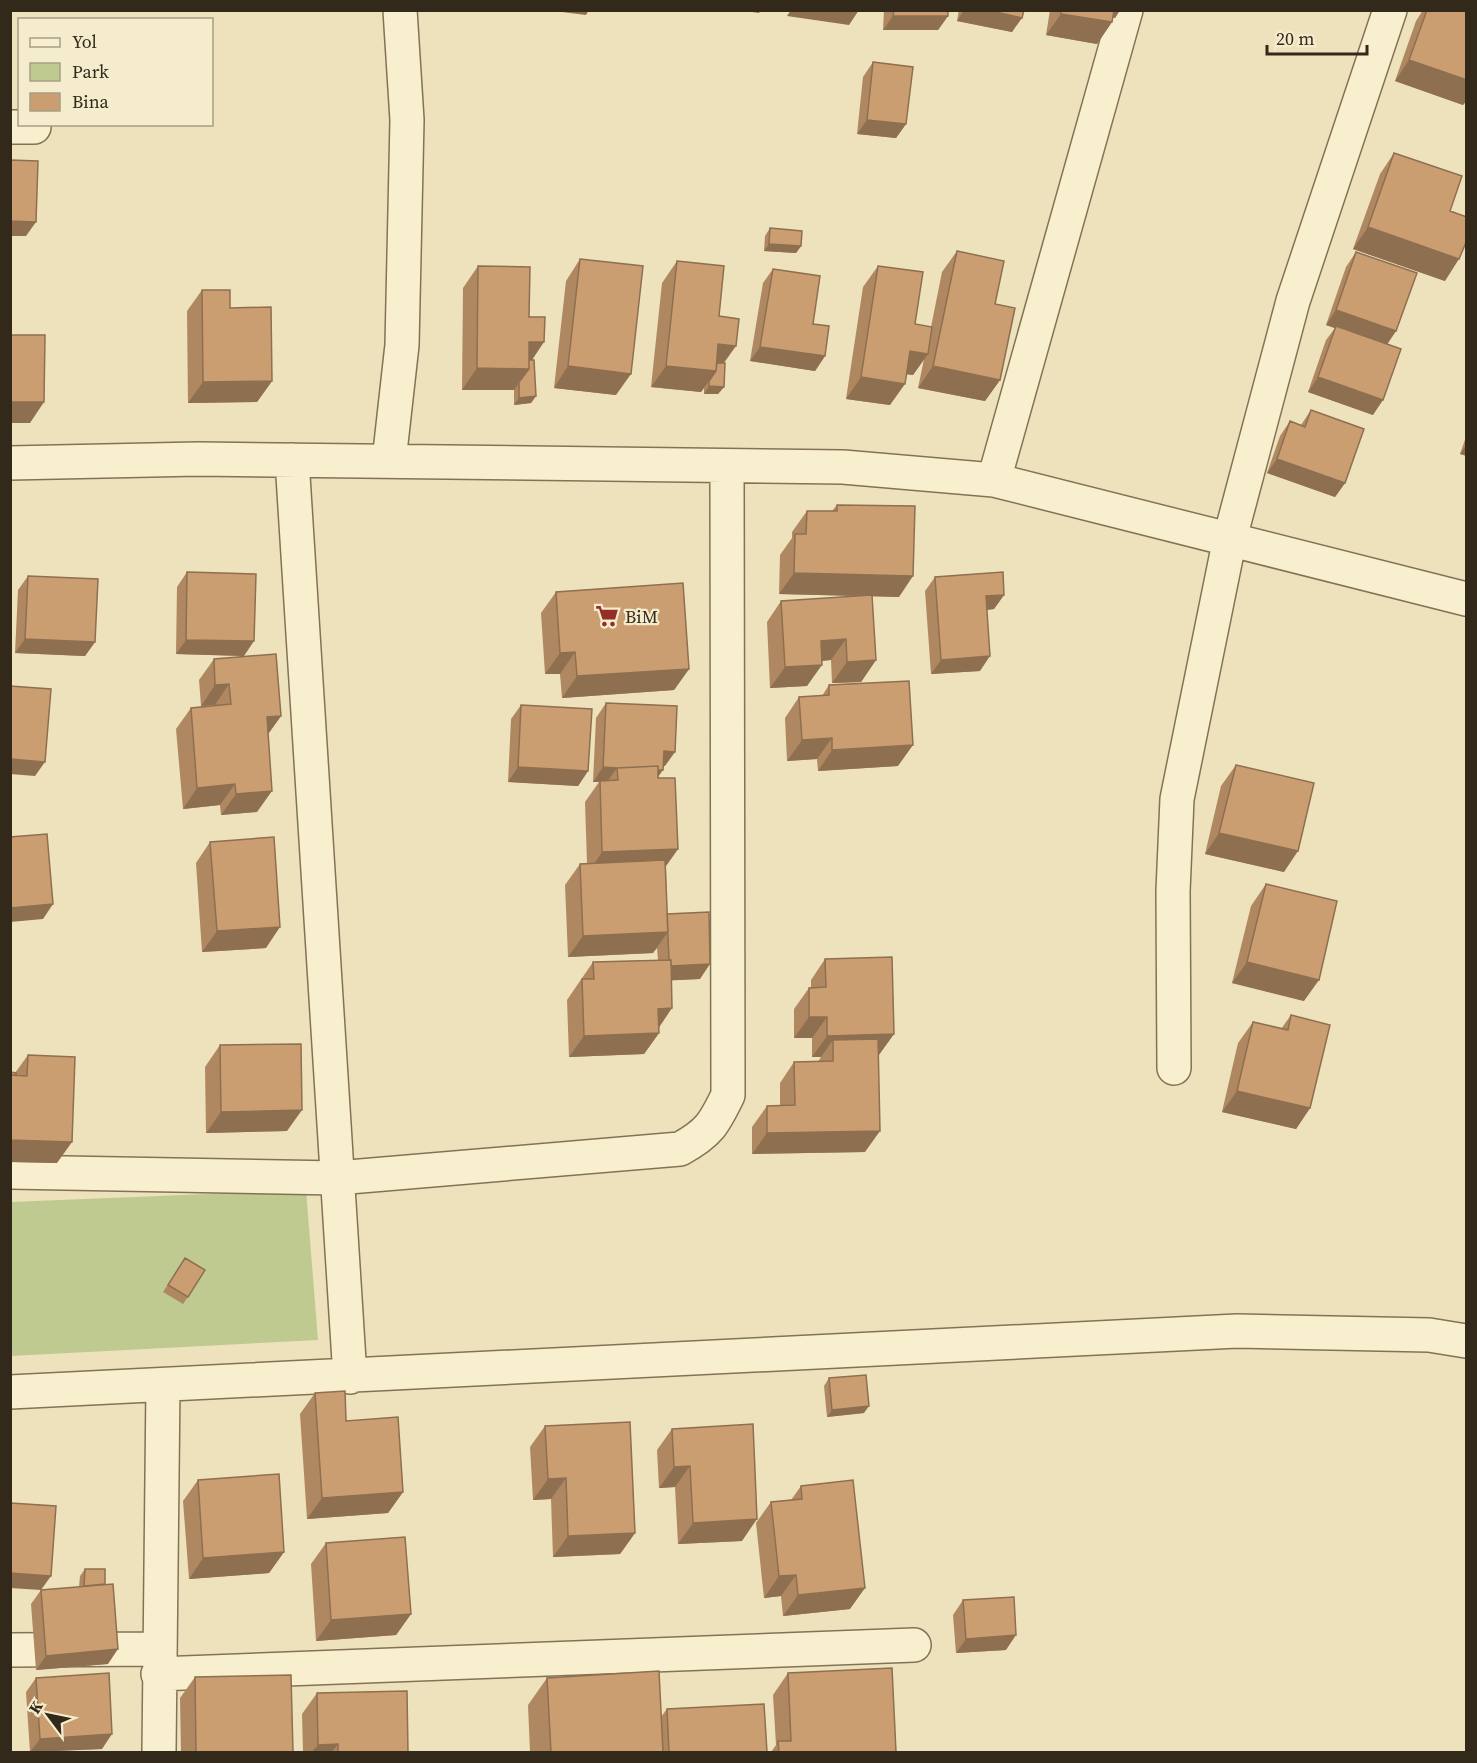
<svg xmlns="http://www.w3.org/2000/svg" width="1477" height="1763" font-family="'Source Serif 4',serif">
<rect width="100%" height="100%" fill="#ede2bc"/>
<path fill="#bfca91" d="M306,1190L318,1340L11,1356V1202Z"/>
<g fill="none" stroke-linecap="round" stroke-linejoin="round">
<g stroke="#847256" stroke-width="36">
<path id="minor" d="M10,127H34
M292,460L350,1377
M389,461L402,345L407,120L400,10
M10,463L198,459L843,467L994,480L1466,599
M994,480L1126,10
M1174,1068L1173,891L1177,799L1230,538L1293,301L1390,10
M10,1172L337,1178L680,1149C709,1133 714,1124 728,1095L727,466
M10,1392L1237,1331L1429,1335L1466,1341
M10,1650L158,1649
M158,1674L914,1645
M159,1752L163,1385"/>
</g>
<use href="#minor" stroke="#f8efcf" stroke-width="33"/>
</g>
<path fill="#af8862" d="M884,10H948V16L938,30H883Z
M959,10H1024L1012,32L957,21Z
M1050,10H1120L1115,18L1113,17L1112,22L1097,44L1046,35Z
M1423,10H1462L1467,12V100L1463,105L1395,81L1416,21Z
M873,62L906,124L896,138L857,134L863,77Z
M1394,153L1450,211L1445,281L1353,249L1380,174Z
M770,228L801,246L796,253L764,251L765,236Z
M957,251L995,304L1000,380L985,401L918,388L924,359L913,375L907,374L890,405L846,399L863,287L878,266L915,324L931,327L942,272Z
M1356,252L1396,331L1387,344L1373,415L1308,392L1326,340L1335,328L1326,325L1346,267Z
M580,259L616,395L554,388L566,281Z
M677,261L719,316L724,363V387L718,394H704V388L701,392L651,387L662,283Z
M478,266L529,317L536,396L531,403L514,405V389L462,390L463,288Z
M773,269L813,324L825,356L815,371L750,361L763,283Z
M202,290L230,308L272,381L257,402L188,403L187,311Z
M1311,410L1345,483L1335,497L1267,473L1280,436L1290,421L1301,425Z
M1467,434V456L1460,454Z
M837,505L899,597L872,596L876,660L861,682L832,683L831,660L822,661L807,686L770,688L767,622L781,601L859,596L779,594L780,555L792,538V532L807,511H832Z
M187,572L244,656L176,654L177,587Z
M28,576L95,642L85,656L15,653L18,590Z
M935,577L1004,595L994,609L987,610L980,671L931,674L925,591Z
M556,592L689,669L674,690L562,698L560,674H545L541,613Z
M214,659L281,716L268,734L257,812L221,815L220,805L183,809L176,729L191,708L215,706V705L201,706L199,680Z
M829,685L898,766L818,771L817,759L787,761L785,718L799,697L822,696Z
M606,703L665,766H663L658,777L678,849L666,866L667,914L700,979L672,980L659,1027V1033L644,1054L569,1057L567,1000L593,962L658,960L657,948L653,953L568,957L565,885L580,864L587,863L585,802L599,782H593L596,718Z
M521,705L588,771L578,786L508,782L511,719Z
M1236,765L1284,872L1205,854L1221,786Z
M210,842L266,948L202,952L196,863Z
M1266,884L1304,1001L1232,983L1251,906Z
M825,959L894,1034L878,1055L865,1152L752,1154V1127L767,1106H780V1083L794,1062H818L821,1057H812V1038H794V1009L809,988H811V980Z
M1291,1015L1310,1108L1296,1129L1222,1112L1238,1043L1253,1022L1281,1029Z
M220,1045L287,1131L206,1133L205,1067Z
M28,1055L57,1163L10,1162V1072L15,1073Z
M185,1258L188,1297L183,1304L163,1292Z
M829,1378L864,1413L827,1417L824,1386Z
M315,1393L346,1421L403,1492L388,1513L307,1519L300,1414Z
M545,1426L635,1533L620,1554L553,1557L551,1499L533,1500L530,1447Z
M672,1429L742,1541L678,1544L675,1487L659,1488L657,1450Z
M198,1480L284,1552L269,1573L189,1579L183,1501Z
M801,1486L850,1609L783,1616L781,1596L764,1598L756,1523L771,1502L791,1500Z
M326,1543L411,1614L396,1635L316,1641L311,1564Z
M85,1569L105,1584L108,1664L36,1670L31,1604L41,1590L79,1587L80,1576Z
M963,1600L1006,1650L956,1653L953,1615Z
M788,1673L896,1752H771L776,1745L773,1695Z
M195,1677L293,1752H181L180,1698Z
M36,1678L102,1749L30,1752L26,1692Z
M547,1678L661,1717L667,1709L767,1752H530L528,1705Z
M317,1693L408,1752H303L302,1714Z"/>
<path fill="#8e6f50" d="M546,10H589L586,15Z
M738,10H761L759,13Z
M791,10H859L849,25L787,16Z
M964,10H987L1022,18L1012,32L957,21Z
M1105,10H1120L1115,18L1101,15Z
M1061,14L1112,22L1097,44L1046,35Z
M893,16H948L938,30H883Z
M1409,60L1467,80V100L1463,105L1395,81Z
M867,120L906,124L896,138L857,134Z
M10,221L36,222L26,236H10Z
M1368,227L1459,259L1445,281L1353,249Z
M769,244L801,246L796,253L764,251Z
M1336,310L1396,331L1386,346L1326,325Z
M529,342H544L530,363H519Z
M718,344L736,346L721,367L710,366Z
M760,347L825,356L815,371L750,361Z
M910,351L928,354L913,375L895,373Z
M568,366L631,374L616,395L554,388Z
M666,366L716,371L701,392L651,387Z
M933,366L1000,380L985,401L918,388Z
M477,368L529,369L514,390H462Z
M861,377L905,384L890,405L846,399Z
M1318,377L1383,400L1373,415L1308,392Z
M272,381L257,402L188,403L203,382Z
M709,386L724,387L718,394H704Z
M536,396L531,403L514,405L519,398Z
M10,402H44L30,423H10Z
M1467,444V456L1460,454Z
M1277,459L1345,483L1335,497L1267,473Z
M794,573L913,576L899,597L779,594Z
M1004,595L994,609L976,611L986,596Z
M25,639L95,642L85,656L15,653Z
M846,639L831,660L806,662L821,641Z
M186,640L254,641L244,656L176,654Z
M575,652L560,674H545L560,653Z
M990,656L980,671L931,674L941,660Z
M876,660L861,682L832,683L847,662Z
M822,665L807,686L770,688L785,667Z
M689,669L674,690L562,698L577,676Z
M229,684L215,705L201,706L215,685Z
M281,716L266,737L267,717Z
M832,738L817,759L787,761L802,740Z
M913,745L898,766L818,771L832,750Z
M664,751L675,752L665,766H654Z
M10,759L45,762L35,776L10,774Z
M518,767L588,771L578,786L508,782Z
M603,767L617,768L607,782L600,781L599,782H593Z
M617,768L663,770L653,784L618,780Z
M235,784L220,805L183,809L197,788Z
M272,791L257,812L221,815L236,794Z
M1219,833L1298,851L1284,872L1205,854Z
M678,849L663,870L588,873L602,852Z
M53,904L43,919L10,922V908Z
M280,927L266,948L202,952L217,931Z
M668,932L653,953L568,957L583,936Z
M1247,962L1319,980L1304,1001L1232,983Z
M710,964L700,979L659,981L669,966Z
M672,1008L658,1029V1009Z
M809,1017H827L812,1038H794Z
M659,1033L644,1054L569,1057L584,1036Z
M894,1034L879,1055L833,1056V1040L821,1057H812L827,1036Z
M1237,1091L1310,1108L1296,1129L1222,1112Z
M302,1110L287,1131L206,1133L221,1112Z
M880,1131L865,1152L752,1154L767,1133Z
M10,1140L72,1142L57,1163L10,1162Z
M869,1406L864,1413L827,1417L832,1410Z
M690,1466L675,1487L659,1488L674,1467Z
M566,1478L551,1499L533,1500L548,1479Z
M403,1492L388,1513L307,1519L322,1498Z
M757,1519L742,1541L678,1544L693,1523Z
M635,1533L620,1554L553,1557L568,1536Z
M284,1552L269,1573L189,1579L203,1558Z
M10,1573L51,1576L41,1590L10,1588Z
M796,1575L781,1596L764,1598L779,1576Z
M865,1588L850,1609L783,1616L798,1595Z
M411,1614L396,1635L316,1641L331,1620Z
M1016,1635L1006,1650L956,1653L966,1639Z
M118,1649L108,1664L36,1670L46,1656Z
M112,1734L102,1749L30,1752L40,1739Z
M338,1744L332,1752H312L318,1745Z"/>
<path fill="#cb9e72" stroke="#8e6f50" stroke-width="1.5" d="M894,10H948V16H893Z
M987,10H1024L1022,18Z
M1061,10H1114L1112,22L1061,14Z
M1427,10H1462L1467,12V80L1409,60Z
M10,42H11L10,67Z
M873,62L913,67L906,124L867,120Z
M1394,153L1462,176L1450,211L1467,217V240L1459,259L1368,227Z
M10,160L38,161L36,222L10,221Z
M770,228L802,231L801,246L769,244Z
M957,251L1004,261L995,304L1015,308L1000,380L933,366Z
M1356,252L1417,273L1396,331L1336,310Z
M580,259L643,266L631,374L568,366Z
M677,261L724,266L719,316L739,319L736,346L718,344L716,371L666,366Z
M478,266L530,267L529,317H545L544,342H529V369L477,368Z
M878,266L923,272L915,324L932,327L928,354L910,351L905,384L861,377Z
M773,269L820,276L813,324L829,326L825,356L760,347Z
M202,290H230V308L271,307L272,381L203,382Z
M1336,326L1401,349L1383,400L1318,377Z
M10,335H45L44,402H10Z
M529,360H534L536,396L519,398V382L529,369Z
M717,363H725L724,387L709,386V381L716,371Z
M1311,410L1364,429L1345,483L1277,459L1290,421L1305,427Z
M837,505L915,506L913,576L794,573L795,534H806L807,511H837Z
M187,572L256,574L254,641L186,640Z
M1003,572L1004,595L986,596L990,656L941,660L935,577Z
M28,576L98,579L95,642L25,639Z
M683,583L689,669L577,676L575,652L560,653L556,592Z
M872,595L876,660L847,662L846,639L821,641L822,665L785,667L781,601Z
M276,654L281,716L267,717L272,791L236,794L235,784L197,788L191,708L231,704L229,684L215,685L214,659Z
M909,681L913,745L832,750V738L802,740L799,697L829,695V685Z
M10,686L51,689L45,762L10,759Z
M606,703L677,706L675,752L664,751L663,770H658V766L617,768L603,767Z
M521,705L592,709L588,771L518,767Z
M1236,765L1314,783L1298,851L1219,833Z
M658,766V778H675L678,849L602,852L600,781L618,780L617,768Z
M47,834L53,904L10,908V837Z
M274,837L280,927L217,931L210,842Z
M665,860L668,932L583,936L580,864Z
M1266,884L1337,901L1319,980L1247,962Z
M709,912L710,964L671,966V960H669L667,914Z
M892,957L894,1034L827,1036V1017H809V988L826,987L825,959Z
M671,960L672,1008L658,1009L659,1033L584,1036L582,979H594L593,962Z
M1291,1015L1330,1025L1310,1108L1237,1091L1253,1022L1288,1030Z
M878,1039L880,1131L767,1133V1106L795,1105L794,1062L833,1061V1040Z
M301,1044L302,1110L221,1112L220,1045Z
M28,1055L75,1057L72,1142L10,1140V1075L27,1076Z
M10,1072L16,1073V1075H10Z
M185,1258L205,1270L188,1297L168,1285Z
M866,1375L869,1406L832,1410L829,1378Z
M345,1391L346,1421L398,1417L403,1492L322,1498L315,1393Z
M630,1422L635,1533L568,1536L566,1478L548,1479L545,1426Z
M753,1424L757,1519L693,1523L690,1466L674,1467L672,1429Z
M279,1474L284,1552L203,1558L198,1480Z
M853,1480L865,1588L798,1595L796,1575L779,1576L771,1502L802,1499L801,1486Z
M10,1503L56,1506L51,1576L10,1573Z
M405,1537L411,1614L331,1620L326,1543Z
M85,1569H105V1584L84,1586Z
M113,1584L118,1649L46,1656L41,1590Z
M1014,1597L1016,1635L966,1639L963,1600Z
M892,1668L896,1752H779L778,1741H791L788,1673Z
M659,1671L663,1752H551L547,1678Z
M109,1673L112,1734L40,1739L36,1678Z
M291,1675L293,1752H196L195,1677Z
M407,1691L408,1752H338V1744L318,1745L317,1693Z
M764,1704L767,1752H669L667,1709Z"/>
<defs>
<g id="supermarket-bare" transform="scale(1.8)"><path d="M-6-5.5h2.5l.6 2H6L4.5 2H-2.5L-4.4-4H-6ZM-1.5 3.2a1.3 1.3 0 1 0 .1 0ZM3 3.2a1.3 1.3 0 1 0 .1 0Z" fill="#922f27" stroke="#f4eccc" stroke-width="2.5" paint-order="stroke"/></g>
</defs>
<g fill-rule="evenodd">
<use href="#supermarket-bare" x="607" y="616"/>
</g>
<g text-anchor="middle" dominant-baseline="central" stroke-width="4.5" stroke-linejoin="round" paint-order="stroke">
<g font-size="18" fill="#33291b" stroke="#f4eccc" text-anchor="start">
<text x="625" y="616">BiM</text>
</g>
</g>
<rect width="1477" height="1763" fill="none" stroke="#33291b" stroke-width="24"/>
<rect x="18" y="18" width="195" height="108" fill="#f4eccc" stroke="#a79e85" stroke-width="1.5"/>
<rect x="30" y="38" width="30" height="9" fill="#f8efcf" stroke="#a79e85" stroke-width="1.5"/>
<text x="72" y="48" font-size="18" fill="#33291b">Yol</text>
<rect x="30" y="63" width="30" height="18" fill="#bfca91" stroke="#a79e85" stroke-width="1.5"/>
<text x="72" y="78" font-size="18" fill="#33291b">Park</text>
<rect x="30" y="93" width="30" height="18" fill="#cb9e72" stroke="#a79e85" stroke-width="1.5"/>
<text x="72" y="108" font-size="18" fill="#33291b">Bina</text>
<g transform="translate(48 1715) rotate(302)" stroke="#f4eccc" stroke-width="4.5" paint-order="stroke">
<path d="M0-4.5L10 22L0 15L-10 22Z" fill="#33291b"/>
<text y="-9" font-size="16" font-weight="bold" text-anchor="middle" fill="#33291b">K</text>
</g>
<path d="M1267 45v9h100v-9" fill="none" stroke="#33291b" stroke-width="3"/>
<text x="1276" y="45" font-size="18" fill="#33291b" stroke="#f4eccc" stroke-width="4.5" paint-order="stroke">20 m</text>
</svg>
